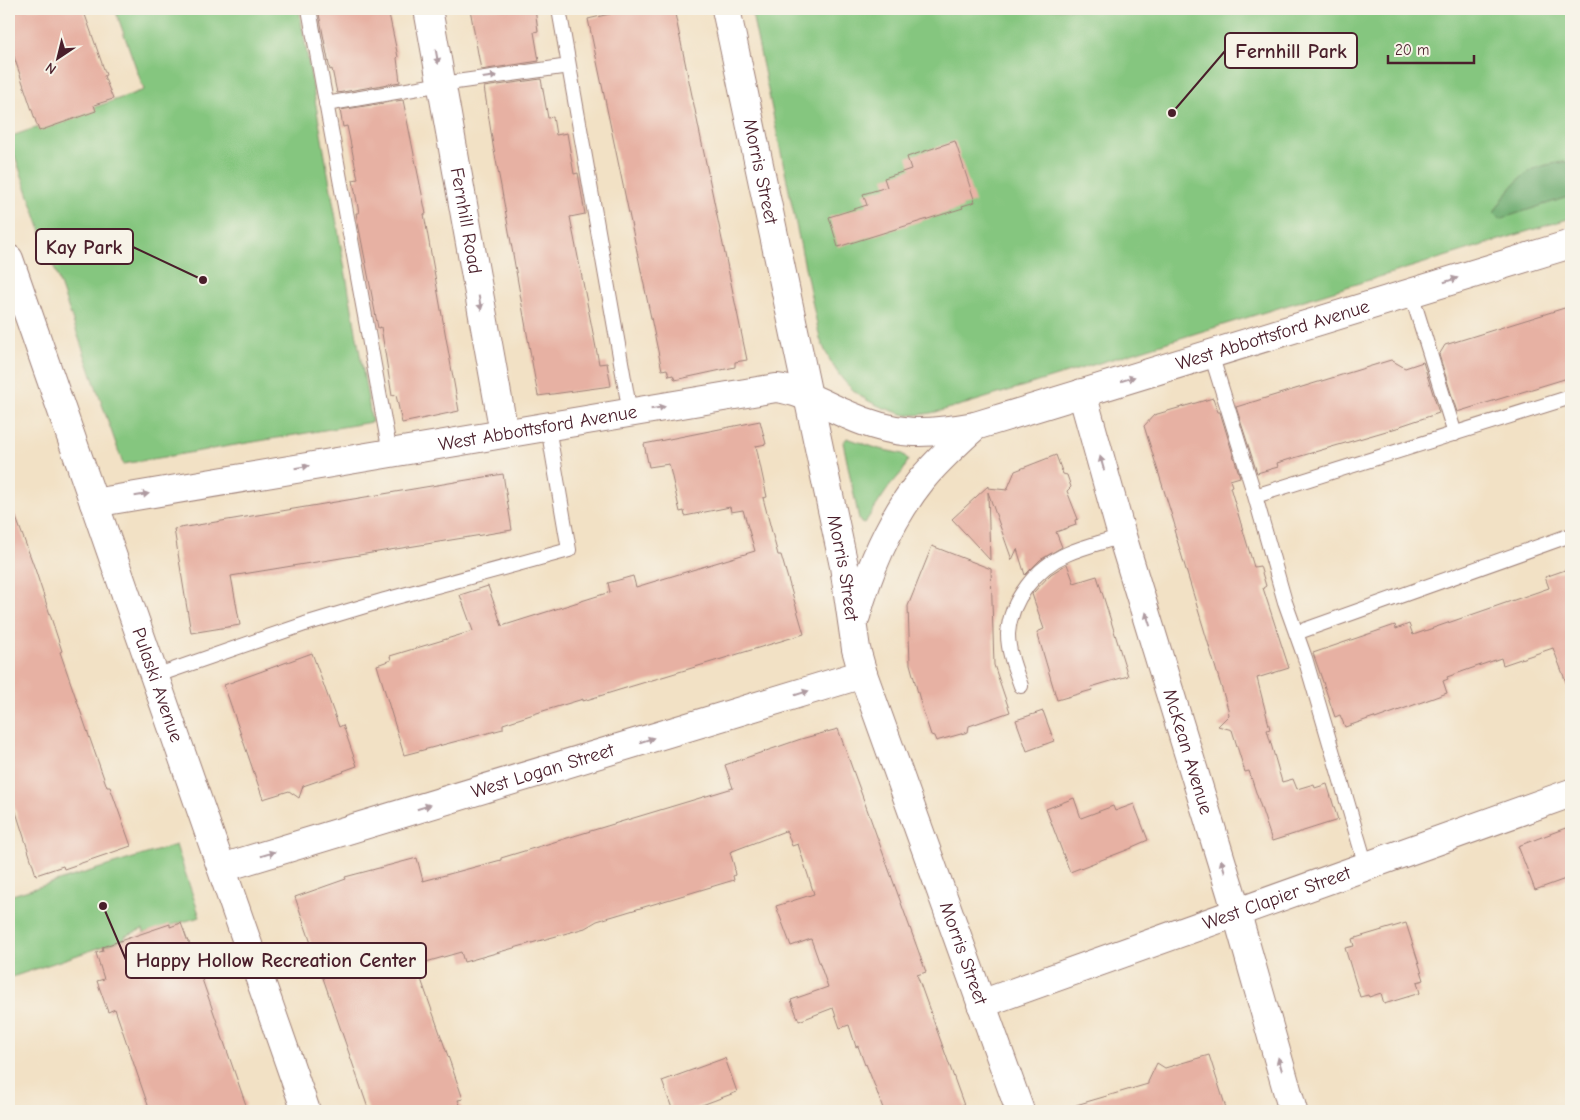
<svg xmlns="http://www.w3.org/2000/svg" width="1580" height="1120" font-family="'Comic Neue',sans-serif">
<rect width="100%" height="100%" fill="#f7f3e8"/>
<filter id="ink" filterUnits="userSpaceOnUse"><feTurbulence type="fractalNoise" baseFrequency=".02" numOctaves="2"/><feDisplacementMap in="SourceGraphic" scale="10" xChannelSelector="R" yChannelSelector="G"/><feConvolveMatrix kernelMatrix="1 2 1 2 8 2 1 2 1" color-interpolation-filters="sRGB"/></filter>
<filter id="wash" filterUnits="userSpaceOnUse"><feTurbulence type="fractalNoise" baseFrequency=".0096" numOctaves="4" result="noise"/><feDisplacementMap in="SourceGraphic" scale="20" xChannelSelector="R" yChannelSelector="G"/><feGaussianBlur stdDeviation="1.12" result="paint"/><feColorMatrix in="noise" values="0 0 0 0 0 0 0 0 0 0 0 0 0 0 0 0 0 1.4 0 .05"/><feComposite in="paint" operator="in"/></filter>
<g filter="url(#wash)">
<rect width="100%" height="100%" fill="#f2e1c5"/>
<path fill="#85c67f" stroke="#687255" d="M115,9H299L372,422L123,464L9,139V137L144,90Z
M751,9H1571V218L969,403C950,408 931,415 912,415C905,416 897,412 890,410C852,398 835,375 820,339Z
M847,438L879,449L903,454L908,460L903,471L889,487L864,524L861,523L859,519L844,447L843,443Z
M176,845L200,917L144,933L143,929L125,936V939L9,978V896Z"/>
<path fill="#6cab6e" stroke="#5b654c" d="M1562,162H1571V196L1500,219L1494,213C1504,196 1516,178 1534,169C1542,165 1553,164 1562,162Z"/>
<g id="blocks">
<path fill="#e7b1a3" d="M9,9H83L106,75L104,76L113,99L94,105L96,111L39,131L9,42Z
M318,9H388L398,57L397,58L400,82L337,93L332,69L330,70Z
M470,9H535L538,31L534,32L539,61L481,70Z
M621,9H674L747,360L735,362V367L675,380L673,375L669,376L667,369L662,370L588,19L618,12Z
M541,79L548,118L553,117L556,135L567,133L574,174L578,173L585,214L570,217L597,353L599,364L607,363L611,386L538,396L501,186L493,145L484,87Z
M403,100L426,214H424L459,411L402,423L396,395L392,396L381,327L378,328L369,280L356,213H359L353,180L358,179L347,126L343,127L340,110Z
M955,141L975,202L962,206L963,208L838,247L829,217L867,205L863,194L887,187L884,178L911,169L907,157Z
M1571,306V377L1457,412L1439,355L1445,345Z
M1391,360L1405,368L1423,362L1439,413L1400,426V427L1277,463L1278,467L1257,473L1236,407Z
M1213,398L1218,412H1220L1240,477L1230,480L1232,486L1230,487L1254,567L1260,566L1266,586L1263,588L1289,668L1257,678L1270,729L1267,730L1282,782L1293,779L1297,789L1314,784L1315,788L1327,784L1338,820L1272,841L1249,771L1245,772L1232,730L1218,726L1229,715L1228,709L1174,530L1176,529L1144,426L1154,415Z
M760,421L766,444L756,446L767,497L763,498L778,555H781L804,634L583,701V699L543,711L503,724V729L404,755L377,665L391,660L390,656L473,631L460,595L488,586L502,626L610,592L608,583L633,576L636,587L755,551L743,510L731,512L730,507L685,516L684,511L680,512L669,464L649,467L644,444Z
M1056,455L1063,474L1067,475L1071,487L1067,491L1078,519L1075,520L1076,525L1056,532L1062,547L1040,560L1025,575L1017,549L1012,560L988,492L990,560L952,519L988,486V488L1007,490L1015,471Z
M503,474L512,530L231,576L240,625L191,633L174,529Z
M9,504H11L35,569L62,651L60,652L89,736L107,787H110L131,846L64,869L63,866L36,875L9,790Z
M932,546L991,569L994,665L1010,712L969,726L968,732L936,741L934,736L931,735L923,711L910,664L908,606Z
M1067,564L1074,583L1097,576L1128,676L1091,687L1092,690L1057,700L1037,632L1044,629L1032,594L1051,574Z
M1571,568V689L1569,690L1553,648L1503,665L1501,658L1447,677L1448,679L1443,681L1447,693L1375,719L1374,717L1345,727L1340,715L1335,717L1313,653L1395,625L1396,629L1409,624L1413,635L1549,588L1545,577Z
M312,653L339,727L343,725L357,766L343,771L344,772L303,786L299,798L289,791L263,799L224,685Z
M1043,711L1054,741L1027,751L1016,720Z
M838,729L926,972L917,975L966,1111H884L874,1084L866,1064L865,1065L858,1046L856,1047L849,1025L840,1028L833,1008L799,1021L791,1000L828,987L811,939L791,946L776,906L814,894L798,844L792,846L787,832L785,831L730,852L735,869L734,870L735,875L733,876L734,880L597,921L585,928L464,962L461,952L419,964L422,982L463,1099L458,1100L463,1111H369L295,897L346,879L345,877L417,858L423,881L501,860V858L733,788L725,765L801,739Z
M1074,798L1081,818L1113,806L1115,811L1134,804L1148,840L1132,847V848L1070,872L1046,809Z
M1571,826V877L1535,890L1518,846Z
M181,923L188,942H189L246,1105L234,1111H150L115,1009L108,1012L97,981L104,979L96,953L103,951L102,947L170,924V927Z
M1406,923L1424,980L1417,982L1420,993L1384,1004L1381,993L1369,997L1368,995L1360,997L1345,948L1354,946L1352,939Z
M1209,1055L1227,1111H1077L1076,1105L1148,1084V1082L1157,1063L1165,1068Z
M725,1058L737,1092L686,1111H673L662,1081Z"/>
</g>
</g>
<g filter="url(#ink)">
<use href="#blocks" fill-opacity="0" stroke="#9e8078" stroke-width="1"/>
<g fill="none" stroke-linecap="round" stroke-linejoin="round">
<g stroke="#9e8078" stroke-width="16">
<path id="service" d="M309,9L390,453
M559,9L630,413
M326,104L442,84L569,66
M1411,293L1455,434
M1211,354L1255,496L1285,602L1305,658L1366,866
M1255,496L1571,397
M1296,633L1571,535
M155,676L305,624L385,600L569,550L548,427
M1021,686C1015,669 1008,652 1008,634C1010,600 1037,567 1067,554C1085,546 1104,542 1122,536"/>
</g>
<g stroke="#9e8078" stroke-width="30">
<g id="minor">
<path id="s1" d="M428,9L504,433"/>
<path id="s2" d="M726,9L844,566L856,649L863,674L1020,1111"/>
<path id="s3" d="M9,259L306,1111"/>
<path id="s4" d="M1082,393L1122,536L1231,893L1293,1111"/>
<path id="s5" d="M94,503L776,388C802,391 824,405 848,415C895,436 925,435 975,426L1571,244"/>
<path d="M856,616C870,566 890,519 923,478C939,459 957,443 975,426"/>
<path id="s6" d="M222,868L863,674"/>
<path id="s7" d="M981,1004L1571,793"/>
</g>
</g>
<use href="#service" stroke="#fff" stroke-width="14"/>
<use href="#minor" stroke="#fff" stroke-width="28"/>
</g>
<defs><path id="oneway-solid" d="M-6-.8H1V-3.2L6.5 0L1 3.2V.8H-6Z" transform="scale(1.25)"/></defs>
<g fill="#ae9aa0">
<use href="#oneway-solid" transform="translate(437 57) rotate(80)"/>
<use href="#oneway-solid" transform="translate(490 77) rotate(-8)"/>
<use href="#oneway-solid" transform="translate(1451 280) rotate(-17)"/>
<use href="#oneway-solid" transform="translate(480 303) rotate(80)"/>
<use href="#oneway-solid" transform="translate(1128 379) rotate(-17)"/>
<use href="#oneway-solid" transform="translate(658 408) rotate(-10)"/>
<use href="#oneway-solid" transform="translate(1102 463) rotate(-106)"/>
<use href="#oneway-solid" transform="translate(302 467) rotate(-10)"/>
<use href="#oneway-solid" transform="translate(142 495) rotate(-10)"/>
<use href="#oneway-solid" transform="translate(1148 619) rotate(-107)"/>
<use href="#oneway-solid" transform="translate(802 693) rotate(-17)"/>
<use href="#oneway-solid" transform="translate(647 740) rotate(-17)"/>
<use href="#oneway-solid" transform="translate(424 807) rotate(-17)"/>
<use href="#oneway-solid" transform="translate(268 854) rotate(-17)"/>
<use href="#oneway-solid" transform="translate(1223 866) rotate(-107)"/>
<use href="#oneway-solid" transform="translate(1280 1064) rotate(-106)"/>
</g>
</g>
<g text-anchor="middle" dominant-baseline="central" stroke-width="4" stroke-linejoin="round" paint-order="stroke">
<g font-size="19" fill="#4a1f2b" stroke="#f7f3e8">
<text stroke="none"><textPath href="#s2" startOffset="166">Morris Street</textPath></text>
<text stroke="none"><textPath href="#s1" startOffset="215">Fernhill Road</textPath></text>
<text stroke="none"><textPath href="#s5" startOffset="1210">West Abbottsford Avenue</textPath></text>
<text stroke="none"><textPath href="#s5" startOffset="450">West Abbottsford Avenue</textPath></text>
<text stroke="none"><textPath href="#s2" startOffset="571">Morris Street</textPath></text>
<text stroke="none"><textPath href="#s3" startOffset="451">Pulaski Avenue</textPath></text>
<text stroke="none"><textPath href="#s4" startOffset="374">McKean Avenue</textPath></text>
<text stroke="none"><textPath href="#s6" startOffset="335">West Logan Street</textPath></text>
<text stroke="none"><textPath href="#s7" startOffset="314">West Clapier Street</textPath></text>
<text stroke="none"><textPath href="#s2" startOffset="976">Morris Street</textPath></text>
</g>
</g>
<path fill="none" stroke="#4a1f2b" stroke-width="2" d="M1172 113L1225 51M203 280L133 247M103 906L126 960"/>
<g fill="#4a1f2b" stroke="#f7f3e8" stroke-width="2">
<circle cx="1172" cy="113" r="5"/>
<circle cx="203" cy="280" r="5"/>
<circle cx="103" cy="906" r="5"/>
</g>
<g fill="#f7f3e8" stroke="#4a1f2b" stroke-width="2">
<rect x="1225" y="33" width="132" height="35" rx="5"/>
<rect x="36" y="229" width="97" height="35" rx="5"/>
<rect x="126" y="943" width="300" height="35" rx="5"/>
</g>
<g font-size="20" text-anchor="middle" font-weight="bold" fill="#4a1f2b">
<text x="1291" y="58">Fernhill Park</text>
<text x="84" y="254">Kay Park</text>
<text x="276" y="967">Happy Hollow Recreation Center</text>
</g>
<rect width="1580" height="1120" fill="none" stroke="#f7f3e8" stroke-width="30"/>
<g transform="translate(58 58) rotate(215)" stroke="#f7f3e8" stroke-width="4" paint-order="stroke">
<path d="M0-4L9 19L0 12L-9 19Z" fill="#4a1f2b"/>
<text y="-8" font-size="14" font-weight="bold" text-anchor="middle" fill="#4a1f2b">N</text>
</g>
<path d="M1388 55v8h86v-8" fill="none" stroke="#4a1f2b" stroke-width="2.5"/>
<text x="1395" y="55" font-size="15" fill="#4a1f2b" stroke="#f7f3e8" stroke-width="4" paint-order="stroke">20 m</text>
</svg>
